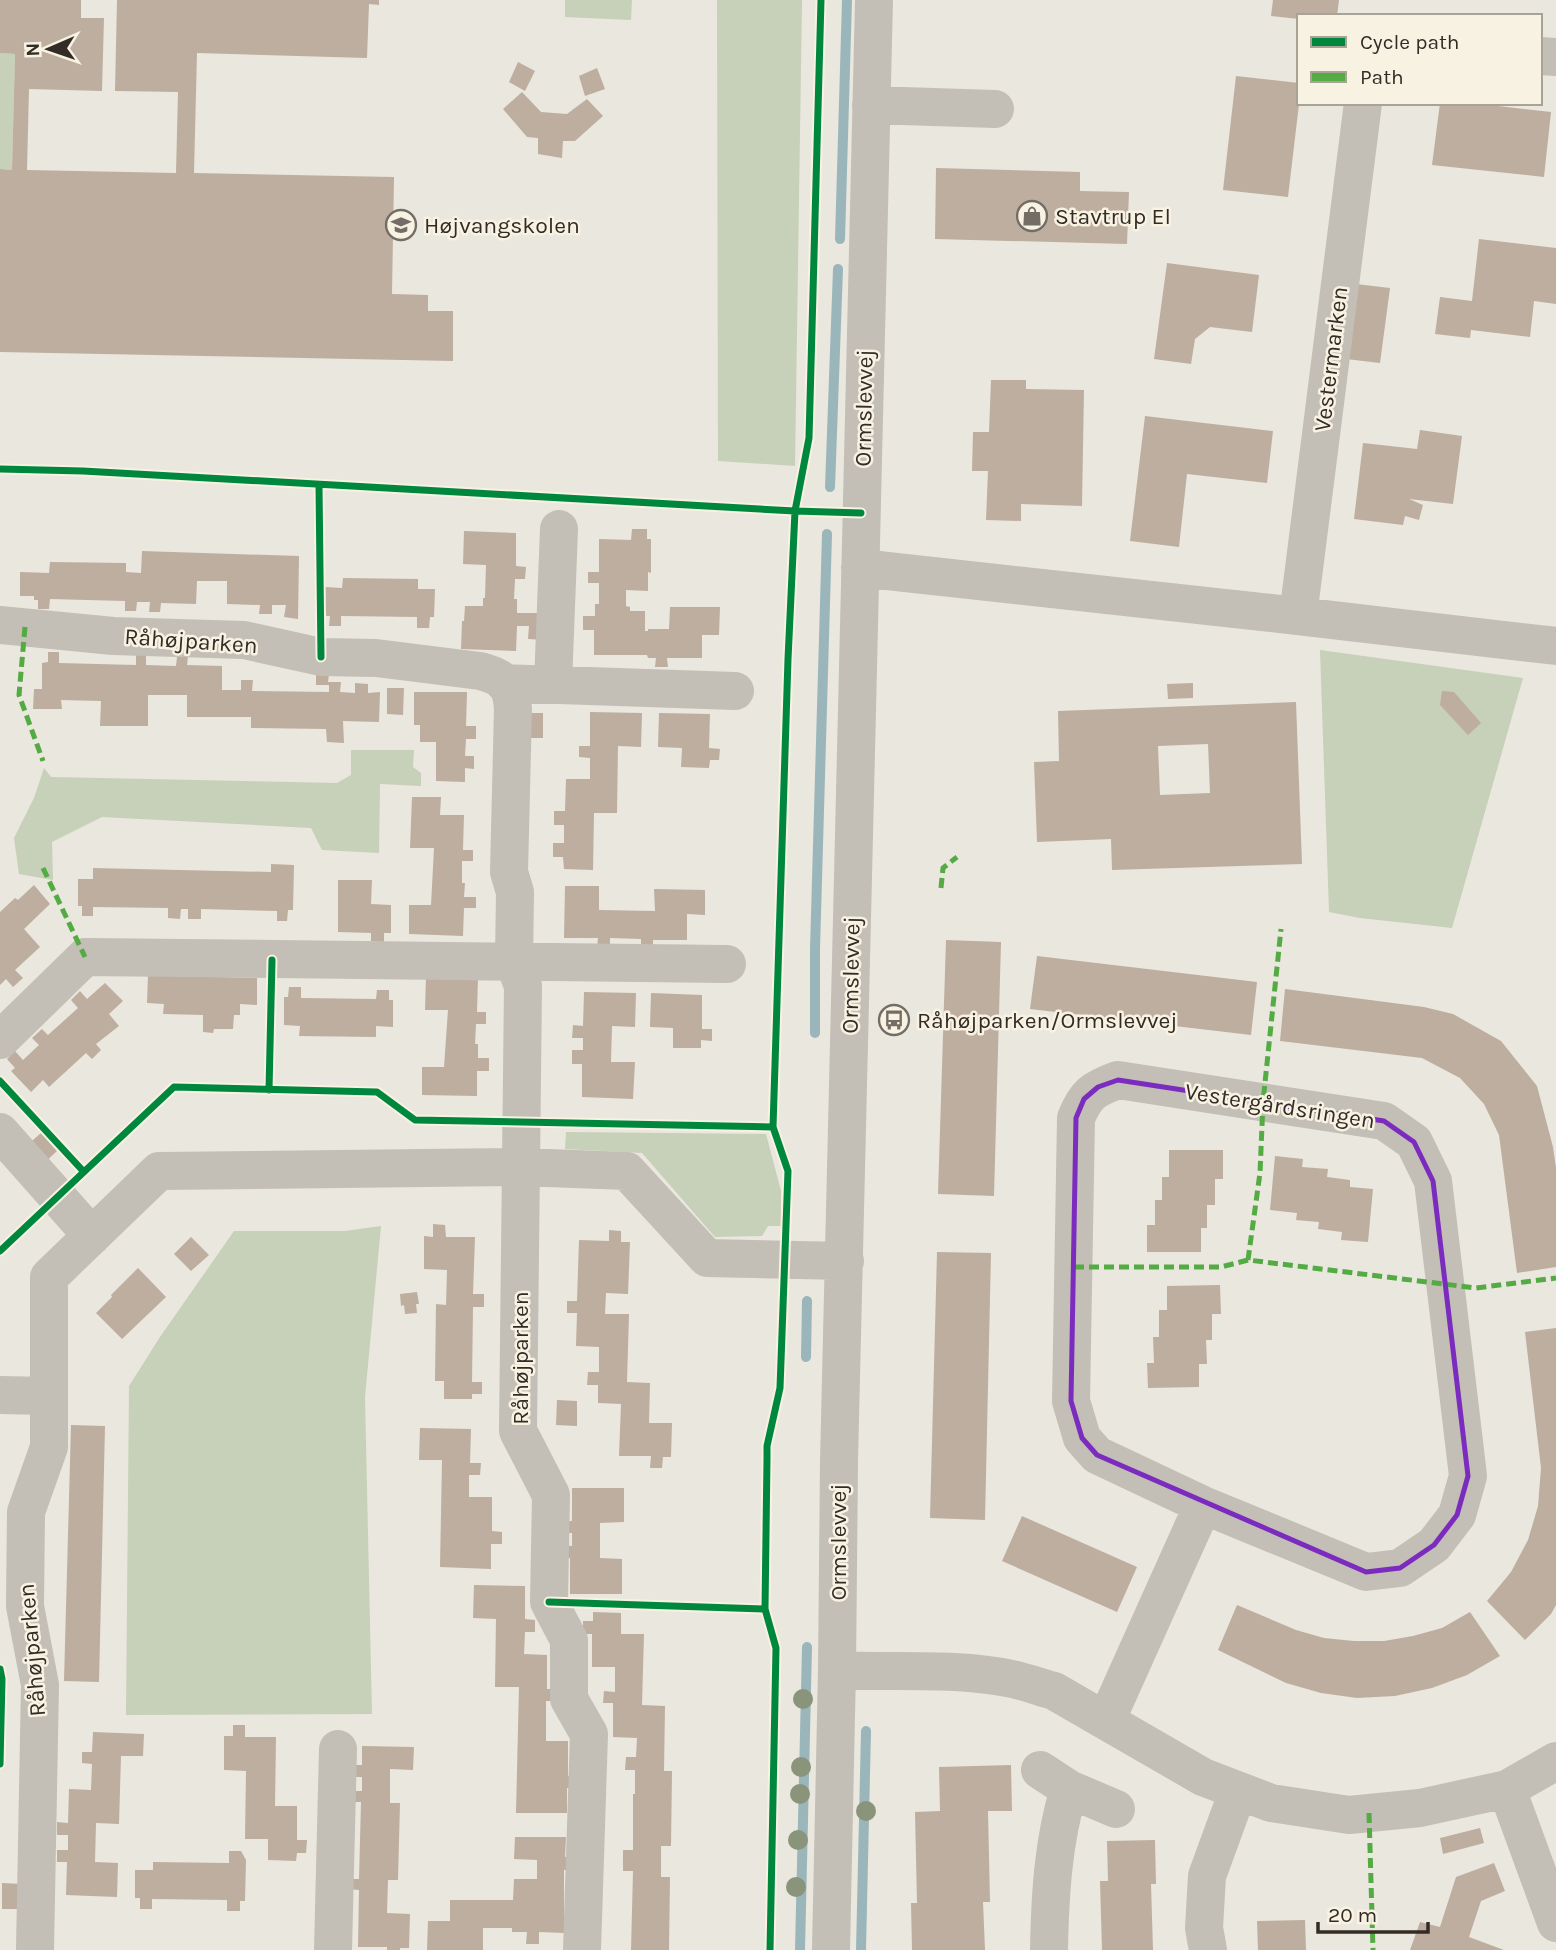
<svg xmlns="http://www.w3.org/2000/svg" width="1556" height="1950" font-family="Karla,sans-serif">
<rect width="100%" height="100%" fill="#eae7de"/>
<path fill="#c7d0b8" d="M565,0H632L631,20L565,17Z
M717,0H802L795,466L718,461Z
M0,53L15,54L12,170L0,169Z
M1320,650L1523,678L1452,928L1360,918L1329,912Z
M351,750H414L413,767L421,773V786L380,784L379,853L322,850L311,828L102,817L52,842L53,880L19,874L14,838L34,798L44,768L51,777L337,783L351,775Z
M566,1132L766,1134L781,1191V1226H768L762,1236L715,1237L642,1153L565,1149Z
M381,1226L365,1397L372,1714L126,1715L129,1386L160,1337L234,1231H345Z"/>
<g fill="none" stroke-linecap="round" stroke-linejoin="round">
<path stroke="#9ab6bb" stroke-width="10" d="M840,239L847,0
M830,487L838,269
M815,1033V949L827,534
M806,1357L807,1301
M800,1950L807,1647
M861,1950L866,1731"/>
</g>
<path fill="#bdae9f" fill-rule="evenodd" d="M0,0H81V18H104L102,91L29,89L27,170L176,173L178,92L115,91L117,0H379V5L369,4L367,58L197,53L194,173L394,177L392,294L428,295V311H453V361L0,352V169L12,170L15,54L0,53Z
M1273,0H1339L1337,16H1299V19L1271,16Z
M518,62L535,71L525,91L509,82Z
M597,68L605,89L585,96L579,76Z
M1236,76L1299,83V104L1288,197L1223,190Z
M522,92L541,112L567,114L587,99L603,116L575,141H563L562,158L538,154V138L527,137L503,109Z
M1440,103H1472L1551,112L1544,177L1432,165Z
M936,168L1080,172V191L1129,192L1127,244L935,239Z
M1479,239L1556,248V304L1534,301L1530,337L1471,330L1470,338L1435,334L1440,297L1472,301Z
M1167,263L1259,275L1252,332L1210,327L1195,339L1191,364L1154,359Z
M1356,284L1390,288L1380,363L1346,359Z
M991,380H1026V389L1084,390L1082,506L1021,504V521L986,520L988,471H972L973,432H989Z
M1145,416L1273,431L1267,483L1187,474L1179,547L1130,541Z
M1420,430L1462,436L1453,504L1409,499L1423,505L1419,520L1405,516L1403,525L1354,519L1363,443L1417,449Z
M632,529H647V539H651V573L648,572V591L626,590V606L630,607V611H645V631H648V629H669L670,607H720L719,635H702V658H667L668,667H655L656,658H648L647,655H594V630H583V616H595V604H599V583H588V572H599V539L631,540Z
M464,531L516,533V566L526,567L525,579H515L514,599H517V613H546L545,640L528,639L529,626H517L516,651L461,649L462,621H464L465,606H483V598H485L486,565L463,564Z
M142,551L299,556L298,619L284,617L286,605H272V614H259L260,605L227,604V581H197L196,604L161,603L160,612H149L150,602H137L136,611H125V601L50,599L49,609H38V600H34V596H20V572L49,573L50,562L126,563V572L141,573Z
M343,578L418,579V589H435L434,617H430L429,628H417V617L341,616V626H329L330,616H324L325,587L342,588Z
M48,652H59V663L136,665V655H146V665L176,666L177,657H188L187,665L222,666V690H241V680H253L252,691L329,692V685H316V674H329L328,682H341L340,692L355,693V683L368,684V693L380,692L379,722L343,721L344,743L327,742L326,729L251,728V717H187V695H148V726H100L101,701L61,700L62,709H33L34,689H42V663L48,662Z
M1193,683V698L1168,699L1167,684Z
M387,688H404L403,715L387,714Z
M1442,691L1454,692L1481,723L1468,735L1440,705Z
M414,692H467L466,726H476V739H466L465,756H474V769L465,768V782L436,781V742H420V725H414Z
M1296,702L1302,864L1112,870L1111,839L1037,842L1034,762L1059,761L1058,711ZM1208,744L1210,793L1160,795L1158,746Z
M590,712L642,713L641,747L618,746L617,813H594L593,870L564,869L563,857H553V843H564V825H554V811H565L566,779H590V758L579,757V746H590Z
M523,713H543V738H523Z
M659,713L710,714L709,748L720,749L719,760H710L709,768L681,767L682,748L658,747Z
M412,797H441L440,815H464L463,850H473V861H462V883H465L464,897H476V908H464L463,936L409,934V905H431L434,848H410Z
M271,864L294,865L293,910H288L287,921H277V911L201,909V919H188V909H181L180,919L168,918V908L93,907V916H82V906H78V879H93V868L271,872Z
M338,880H372L371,904L391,905V933H384V942L371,941V933L338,932Z
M34,885L50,904L24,929L40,947L15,970L23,978L13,987L6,979L0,985V912L15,898L18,900Z
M565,886H599V910L655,911L654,889L705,890V915L687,914V940H653V949H641V939L610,938V949H597L598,938H564Z
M946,940L1001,942L994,1196L938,1194Z
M1037,956L1257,982L1251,1035L1030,1009Z
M148,975L257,978V1005L240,1004V1015H234L233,1029H214L213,1033L203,1032V1015L163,1014L164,1004L147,1003Z
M426,977L478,978L477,1012H486V1024H476L475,1044H478V1058H489V1071H477V1096L422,1095V1067H444L448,1010H425Z
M105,983L123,1001L109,1014L119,1026L96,1044L101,1050L92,1059L86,1053L49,1087L43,1080L31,1092L11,1071L15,1068L7,1059L15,1051L23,1060L39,1045L32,1038L42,1029L48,1035L78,1008L71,1000L80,991L87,999Z
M289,987H301V998L376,999L377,990H389V1000H393V1027L376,1026V1037L299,1036L300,1026L284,1025V997H288Z
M1285,989L1424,1007L1453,1014L1501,1041L1537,1086L1553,1147L1556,1168V1267L1517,1273L1499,1135L1484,1104L1460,1078L1422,1058L1280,1041Z
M584,992L636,993L635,1027L612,1026L611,1062H635L633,1099L582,1097V1064H572V1050H583V1038H572L573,1025L583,1026Z
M651,993L702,995V1029H712V1041L701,1040V1048H673V1028L650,1027Z
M41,1133L57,1151L42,1165L25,1147Z
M1169,1150H1223V1179H1215V1205H1207V1228H1201V1252H1147V1225H1155V1200H1162V1177H1169Z
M1275,1156L1303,1159L1302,1167L1328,1169L1327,1177L1350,1180V1187L1373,1189L1368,1242L1341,1240L1342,1232L1318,1229L1319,1222L1296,1220L1297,1213L1270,1210Z
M433,1224L445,1225L446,1237H475L473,1294H484V1307H473L472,1382H482V1394H472V1399H444V1381H435L436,1304L446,1305L447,1270L424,1269V1236L433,1237Z
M609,1230L621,1231V1242H630L628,1294L606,1293L605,1314H629L627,1382L650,1383L649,1423H672L671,1457H663L662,1468H650L651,1456H619L621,1404L598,1403V1385H587L588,1372H599V1347L576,1346L577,1313H567V1301H577L579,1240L609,1241Z
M191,1237L209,1255L191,1271L174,1254Z
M937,1252L991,1253L985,1520L930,1518Z
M138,1268L166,1297L122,1339L96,1313L112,1297L111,1295Z
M1220,1285L1221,1314H1212V1340H1206L1207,1364H1199V1387L1148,1388L1147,1363H1154L1153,1337H1159V1310H1167V1286Z
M417,1292L419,1304H416L417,1313L405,1314L404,1305L401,1306L400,1294Z
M1556,1328V1605L1551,1614L1525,1640L1487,1601L1511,1572L1528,1540L1538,1506L1541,1468L1525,1332Z
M557,1400L577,1401V1426L556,1425Z
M71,1425L105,1426L99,1682L64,1681Z
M420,1428L471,1429L470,1463H481L480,1475H469V1497H492V1531L502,1532V1544H491V1569L440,1567L442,1460H419Z
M572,1488H624V1522L600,1523V1558L622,1559V1594H570V1558L561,1559V1545L572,1546V1533H561V1521H572Z
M1022,1516L1137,1567L1117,1612L1002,1561Z
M474,1585L525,1586V1619L535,1620V1632H525L524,1654L547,1655V1689H557V1701H546V1741H568V1776H578L577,1788H567V1813H516L519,1687H495L496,1619L473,1618Z
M1237,1605L1296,1630L1324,1638L1354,1641H1384L1413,1636L1442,1628L1470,1612L1500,1656L1467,1675L1432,1688L1395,1696L1357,1698L1321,1693L1286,1683L1218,1650Z
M593,1612L621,1613V1634H644L642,1705L665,1706L664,1771H672L671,1846H661V1877H670L669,1950H631L633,1871H623V1850H633V1794H635V1770H625L626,1757H636L637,1738L613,1737V1703H603L604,1691L615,1692V1667H592V1634H583V1621H593Z
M233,1725H245V1737H276L275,1806H297V1840H307L306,1853H297L296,1861L268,1860V1839H245L246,1771L224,1770V1736H233Z
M93,1732L144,1734L143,1756H121L119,1824L96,1823L95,1862L118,1863L117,1897L66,1895L67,1862H57V1850H68V1835H57V1822L68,1823L69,1789L91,1790L92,1764L82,1763V1752H92Z
M362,1746L414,1747L413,1770L390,1769V1803H400L398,1880H388L387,1913L410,1914L409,1948H400V1950H387V1947H358L359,1890L349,1889V1879H359L361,1802H351V1791H362V1777H352V1765H362Z
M1011,1765L1012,1811H988L990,1902H983L985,1950H912L911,1903H917L915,1812L940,1811L939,1767Z
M1480,1828L1484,1843L1443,1854L1440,1838Z
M515,1837H566L565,1857H576V1870H564V1933L539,1932V1944H526L527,1932H512V1928H483V1950H427L428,1921H450V1900H513L514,1879H537V1860L514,1859Z
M1155,1840L1156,1884H1151L1153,1950H1102L1100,1881H1108L1107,1841Z
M229,1851H241L246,1860L245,1901H240V1911H227V1900L152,1899V1909H140V1898H135V1870H153V1862L229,1863Z
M1494,1863L1505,1891L1481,1901L1469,1937L1504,1950H1410L1420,1922L1440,1927L1456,1877Z
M2,1883L23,1884V1909H2Z
M1305,1920L1306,1950H1258L1257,1921Z"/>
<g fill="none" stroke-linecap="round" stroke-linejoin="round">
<path stroke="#c3beb6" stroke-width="38" d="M1540,56L1556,57
M871,105L995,109
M860,568L1298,616L1556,646
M1298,616L1363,103
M0,625L113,636L244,640L321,657L376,658L480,671C505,678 511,684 513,709L509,872L515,892L514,962L523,986L518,1431L551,1495L549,1602L569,1640V1699L589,1734L582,1950
M504,683L735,691
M553,684L559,529
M0,1040L85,957L727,964
M1118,1080L1384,1121L1414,1142L1433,1181L1468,1476L1457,1515L1434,1545L1400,1568L1366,1572L1203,1505L1097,1455L1082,1438L1071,1401L1076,1118C1086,1094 1093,1089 1118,1080Z
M0,1132L92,1236
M0,1395L48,1396
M837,1670C895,1673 955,1667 1012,1679C1026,1682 1040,1687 1054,1691L1203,1777L1271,1803L1349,1815L1420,1808L1507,1789L1556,1761
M1106,1721L1203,1505
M1040,1770L1069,1789L1116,1809
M1507,1789L1556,1923
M35,1950L40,1685L25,1606L26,1512L49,1447V1277L159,1171L521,1167L627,1171L707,1258L845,1261
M333,1950L338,1749
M831,1950L837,1670L839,1461L874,0
M1049,1950C1050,1896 1053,1841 1069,1789
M1208,1950L1204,1928L1207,1876L1238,1791"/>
<path stroke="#54ab44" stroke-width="5" stroke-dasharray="10 5" stroke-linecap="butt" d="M25,627L19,695L43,761
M43,868L85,957
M941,888L943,868L957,857
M1248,1260L1260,1173L1263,1102L1281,929
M1074,1267H1221L1248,1260L1476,1288L1556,1278
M1369,1813L1373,1950"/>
<g stroke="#f8f2e3" stroke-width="11">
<path id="cycleway" d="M0,469L83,471L795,511L861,513
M319,485L321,657
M0,1081L84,1172
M269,1090L272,960
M0,1251L174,1087L377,1092L415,1120L773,1127
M549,1602L765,1609
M0,1669L2,1679L0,1764
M770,1950L776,1648L765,1609L767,1459V1446L780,1388L788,1171L773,1127L788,659L795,511L809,438L821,0"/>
</g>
<use href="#cycleway" stroke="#00873e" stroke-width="7"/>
</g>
<g fill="#8a947b">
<circle cx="803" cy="1699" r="10"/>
<circle cx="801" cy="1767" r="10"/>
<circle cx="800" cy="1794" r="10"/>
<circle cx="866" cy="1811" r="10"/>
<circle cx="798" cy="1840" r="10"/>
<circle cx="796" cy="1887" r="10"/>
</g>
<path fill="none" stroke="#7b2cbf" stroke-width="5" stroke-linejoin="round" d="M1118,1080L1384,1121L1414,1142L1433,1181L1468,1476L1457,1515L1434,1545L1400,1568L1366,1572L1097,1455L1082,1438L1071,1401L1076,1118L1084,1099L1098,1087Z"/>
<defs>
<g id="shop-ring" transform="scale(1.575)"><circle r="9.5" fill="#f8f2e3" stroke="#736d66" stroke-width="1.5"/><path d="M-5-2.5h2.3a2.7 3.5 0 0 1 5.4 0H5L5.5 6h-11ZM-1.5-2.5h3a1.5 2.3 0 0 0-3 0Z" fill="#736d66"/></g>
<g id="school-ring" transform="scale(1.575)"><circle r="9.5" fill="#f8f2e3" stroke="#736d66" stroke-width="1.5"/><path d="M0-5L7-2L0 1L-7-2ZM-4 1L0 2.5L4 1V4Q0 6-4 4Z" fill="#736d66"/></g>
<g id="bus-ring" transform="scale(1.575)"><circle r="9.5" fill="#f8f2e3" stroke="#736d66" stroke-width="1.5"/><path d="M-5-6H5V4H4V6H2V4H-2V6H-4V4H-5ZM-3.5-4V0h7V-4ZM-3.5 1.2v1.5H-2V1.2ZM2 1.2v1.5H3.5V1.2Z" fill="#736d66"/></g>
</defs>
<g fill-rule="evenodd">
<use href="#shop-ring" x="1032" y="216"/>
<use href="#school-ring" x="401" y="225"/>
<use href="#bus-ring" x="894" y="1020"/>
</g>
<g text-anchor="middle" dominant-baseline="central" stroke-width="5" stroke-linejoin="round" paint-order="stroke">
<g font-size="23" fill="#332c26" stroke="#f8f2e3" text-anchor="start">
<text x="1055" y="216">Stavtrup El</text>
<text x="424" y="225">Højvangskolen</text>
<text x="917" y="1020">Råhøjparken/Ormslevvej</text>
</g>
<g font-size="23" fill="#332c26" stroke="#f8f2e3">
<text transform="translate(1331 359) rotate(-83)">Vestermarken</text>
<text transform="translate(864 408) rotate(-89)">Ormslevvej</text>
<text transform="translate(191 641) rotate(4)">Råhøjparken</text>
<text transform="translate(851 975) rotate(-89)">Ormslevvej</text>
<text transform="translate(1280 1106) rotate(9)">Vestergårdsringen</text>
<text transform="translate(520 1358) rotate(-90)">Råhøjparken</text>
<text transform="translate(838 1542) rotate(-90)">Ormslevvej</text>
<text transform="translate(32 1650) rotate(-95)">Råhøjparken</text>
</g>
</g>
<rect x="1297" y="14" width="245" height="91" fill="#f8f2e3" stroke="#a9a397" stroke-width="2"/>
<rect x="1311" y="37" width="35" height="10" fill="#00873e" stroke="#a9a397" stroke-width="2"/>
<text x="1360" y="49" font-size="21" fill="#332c26">Cycle path</text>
<rect x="1311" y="72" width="35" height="10" fill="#54ab44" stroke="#a9a397" stroke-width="2"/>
<text x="1360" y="84" font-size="21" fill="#332c26">Path</text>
<g transform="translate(49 49) rotate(268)" stroke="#f8f2e3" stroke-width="5" paint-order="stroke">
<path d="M0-5L12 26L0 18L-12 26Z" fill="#332c26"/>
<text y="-10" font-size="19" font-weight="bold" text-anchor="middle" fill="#332c26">N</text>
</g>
<path d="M1318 1922v10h110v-10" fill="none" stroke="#332c26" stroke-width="3.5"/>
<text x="1328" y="1922" font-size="21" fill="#332c26" stroke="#f8f2e3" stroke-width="5" paint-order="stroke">20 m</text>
</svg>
